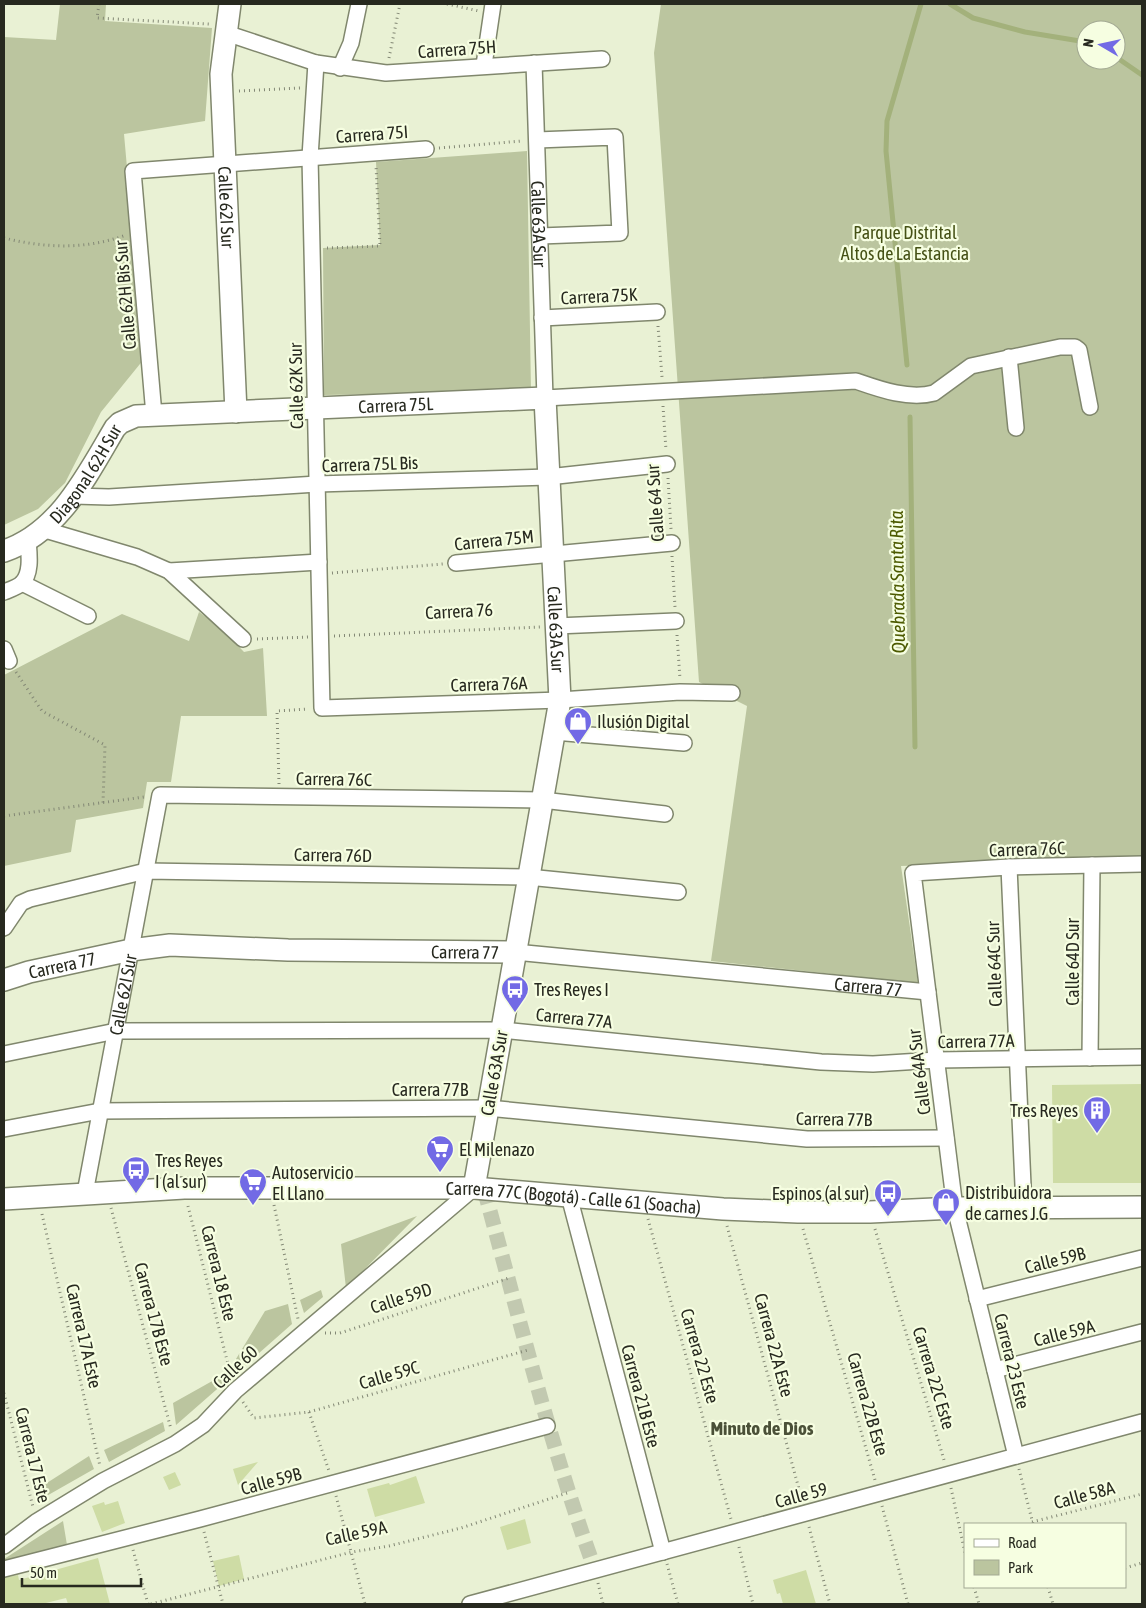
<svg xmlns="http://www.w3.org/2000/svg" width="1146" height="1608" font-family="'Asap Condensed',sans-serif">
<rect width="100%" height="100%" fill="#e9f1d4"/>
<path fill="#bbc59f" fill-rule="evenodd" d="M60,4H106L105,21L212,28L205,121L124,134L144,359L101,412L65,483L38,509L4,525V37L56,40Z
M661,4H1142V859L901,866L918,983L711,961L747,706L699,682L654,53ZM1086,30H1116V60H1086Z
M527,151L531,391L324,395L323,248L380,245L376,162Z
M199,612L221,628L244,652L263,648L267,716H181L171,782H147L143,808L76,820L71,852L4,866V675L122,614L189,641Z
M417,1216L346,1288L341,1244Z
M321,1290L323,1297L304,1313L300,1300Z
M288,1304L292,1324L240,1370L236,1359L265,1311Z
M223,1375L224,1383L176,1425L173,1403Z
M163,1422L165,1431L109,1462L104,1450Z
M89,1456L94,1469L43,1498L39,1488Z
M63,1521L67,1545L4,1563V1559Z"/>
<g fill="none" stroke-linecap="round" stroke-linejoin="round">
<path stroke="#a3b17b" stroke-width="5" d="M950,4L973,18L1025,32L1086,42
M1116,57L1142,75
M907,365L886,151L887,121L921,4
M910,417L915,747"/>
</g>
<path fill="#cedca5" d="M1142,1084V1183H1053L1052,1085Z
M258,1462L238,1485L233,1469Z
M175,1472L181,1485L169,1490L163,1477Z
M416,1476L425,1503L375,1517L367,1489L389,1483L390,1485Z
M118,1501L125,1523L102,1532L92,1506L104,1502L105,1505Z
M525,1519L531,1543L507,1550L500,1527Z
M239,1555L244,1579L219,1586L213,1561Z
M98,1558L110,1604H68L66,1598L42,1604H4V1578L18,1575L19,1580Z
M806,1570L816,1604H783L780,1593L777,1594L773,1580Z"/>
<g fill="none" stroke-linecap="round" stroke-linejoin="round">
<path stroke="#c2c9b0" stroke-width="15" stroke-dasharray="15 8" stroke-linecap="butt" d="M484,1189C519,1317 550,1445 595,1570"/>
<g stroke="#80876d" stroke-width="18">
<g id="street">
<path d="M226,33L316,63L386,73L602,59"/>
<path d="M316,63L310,157L322,708L560,700L680,692L732,693"/>
<path id="s1" d="M534,63L545,398L856,381C879,389 909,400 934,393L971,366L1060,347H1075L1079,350L1090,407"/>
<path d="M484,65L493,4"/>
<path d="M340,68L351,43L359,4"/>
<path d="M537,140L615,137L620,233L540,236"/>
<path d="M542,318L657,312"/>
<path d="M1009,357L1016,428"/>
<path d="M154,415L133,171L426,149"/>
<path d="M74,496L109,497L317,484L548,477L667,464"/>
<path d="M42,529L137,557L169,571L243,639"/>
<path d="M456,563L672,543"/>
<path d="M169,571L319,562"/>
<path d="M22,583L88,616"/>
<path d="M4,592C9,590 18,587 22,583C32,573 29,553 28,540"/>
<path d="M556,626L676,621"/>
<path d="M4,649L9,661"/>
<path d="M554,732L684,743"/>
<path d="M1009,867L1024,1208"/>
<path d="M4,928L21,903L30,899L146,871L528,877L678,892"/>
<path id="s2" d="M515,952L928,992"/>
<path d="M4,1054L116,1031L502,1030L821,1062L873,1064L937,1060L1142,1057"/>
<path d="M1090,1058L1092,865"/>
<path d="M4,1129L100,1111L488,1108L807,1139L946,1138"/>
<path id="s3" d="M85,1193L160,795L542,800L665,814"/>
<path d="M569,1196L663,1552"/>
<path d="M977,1299L1142,1258"/>
<path d="M995,1370L1142,1332"/>
<path d="M1016,1456L955,1208L913,873L1009,867L1142,864"/>
<path d="M4,1546L36,1522L103,1481L175,1444L203,1425L235,1391L474,1188"/>
<path d="M4,1569L200,1519L547,1426"/>
<path d="M470,1604L1142,1422"/>
</g>
</g>
<g stroke="#80876d" stroke-width="24">
<g id="secondary">
<path id="s4" d="M230,4L221,74L236,412"/>
<path id="s5" d="M4,551C59,533 87,475 115,428L120,423L136,416L545,398L560,700L474,1188"/>
<path id="s6" d="M4,980L29,972L131,950L170,945L288,950L515,952"/>
<path id="s7" d="M4,1199L184,1188H474L723,1209L798,1212H870L955,1208L1142,1207"/>
</g>
</g>
<path stroke="#838875" stroke-width="3" stroke-dasharray="1 4" stroke-linecap="butt" d="M99,4L97,18L209,24
M447,4L479,11
M389,58L400,4
M239,91L301,88
M439,148L522,141
M4,238C45,248 85,250 126,235
M327,248L380,246L376,166
M658,326L662,377
M663,406L666,450
M668,478L671,529
M672,556L675,607
M332,573L443,564
M677,635L680,679
M334,636L540,627
M257,639L308,637
M16,672L42,711L105,745L103,803
M279,784L277,711L308,709
M4,816L144,797
M274,1205L298,1319
M188,1206L231,1376
M111,1208L171,1429
M42,1214L100,1466
M648,1219L731,1519
M727,1226L802,1500
M803,1229L875,1480
M875,1229L944,1460
M325,1333H340L509,1278
M4,1393L33,1507
M243,1402L254,1418L309,1412L528,1350
M309,1412L329,1471
M1019,1469L1033,1524
M951,1488L965,1553
M336,1496L365,1604
M882,1506L908,1604
M1032,1522L1142,1494
M809,1527L830,1604
M204,1532L223,1604
M739,1547L753,1604
M133,1550L148,1604
M667,1564L678,1604
M1125,1568L1142,1563
M598,1583L603,1604
M974,1587L979,1604
M1048,1587L1053,1604
M151,1604L352,1552L389,1546L461,1528L567,1493"/>
<use href="#street" stroke="#fff" stroke-width="15"/>
<use href="#secondary" stroke="#fff" stroke-width="21"/>
</g>
<defs>
<g id="shop-pin" transform="scale(1.4375)"><path d="M0 17L-7.5 6A9.5 9.5 0 1 1 7.5 6Z" fill="#726ae5" stroke="#f6fee1"/><path d="M-5-2.5h2.3a2.7 3.5 0 0 1 5.4 0H5L5.5 6h-11ZM-1.5-2.5h3a1.5 2.3 0 0 0-3 0Z" fill="#fff"/></g>
<g id="bus-pin" transform="scale(1.4375)"><path d="M0 17L-7.5 6A9.5 9.5 0 1 1 7.5 6Z" fill="#726ae5" stroke="#f6fee1"/><path d="M-5-6H5V4H4V6H2V4H-2V6H-4V4H-5ZM-3.5-4V0h7V-4ZM-3.5 1.2v1.5H-2V1.2ZM2 1.2v1.5H3.5V1.2Z" fill="#fff"/></g>
<g id="building-pin" transform="scale(1.4375)"><path d="M0 17L-7.5 6A9.5 9.5 0 1 1 7.5 6Z" fill="#726ae5" stroke="#f6fee1"/><path d="M-4-6H4V6H1V3H-1V6H-4ZM-2.5-4.3h1.7v1.8h-1.7ZM.8-4.3h1.7v1.8H.8ZM-2.5-1h1.7V.8h-1.7ZM.8-1h1.7V.8H.8Z" fill="#fff"/></g>
<g id="supermarket-pin" transform="scale(1.4375)"><path d="M0 17L-7.5 6A9.5 9.5 0 1 1 7.5 6Z" fill="#726ae5" stroke="#f6fee1"/><path d="M-6-5.5h2.5l.6 2H6L4.5 2H-2.5L-4.4-4H-6ZM-1.5 3.2a1.3 1.3 0 1 0 .1 0ZM3 3.2a1.3 1.3 0 1 0 .1 0Z" fill="#fff"/></g>
</defs>
<g fill-rule="evenodd">
<use href="#shop-pin" x="578" y="721"/>
<use href="#bus-pin" x="515" y="989"/>
<use href="#building-pin" x="1097" y="1110"/>
<use href="#supermarket-pin" x="440" y="1149"/>
<use href="#bus-pin" x="136" y="1170"/>
<use href="#supermarket-pin" x="253" y="1182"/>
<use href="#bus-pin" x="888" y="1193"/>
<use href="#shop-pin" x="946" y="1202"/>
</g>
<g text-anchor="middle" dominant-baseline="central" stroke-width="4.5" stroke-linejoin="round" paint-order="stroke">
<g font-size="18" fill="#27291f" stroke="#f6fee1">
<text transform="translate(457 49) rotate(-4)">Carrera 75H</text>
<text transform="translate(372 134) rotate(-4)">Carrera 75I</text>
<text stroke="none"><textPath href="#s4" startOffset="204">Calle 62I Sur</textPath></text>
<text stroke="none"><textPath href="#s1" startOffset="161">Calle 63A Sur</textPath></text>
<text transform="translate(125 295) rotate(-95)">Calle 62H Bis Sur</text>
<text transform="translate(599 296) rotate(-3)">Carrera 75K</text>
<text transform="translate(296 386) rotate(-91)">Calle 62K Sur</text>
<text stroke="none"><textPath href="#s5" startOffset="454">Carrera 75L</textPath></text>
<text transform="translate(370 464) rotate(-2)">Carrera 75L Bis</text>
<text stroke="none"><textPath href="#s5" startOffset="115">Diagonal 62H Sur</textPath></text>
<text transform="translate(655 503) rotate(-94)">Calle 64 Sur</text>
<text transform="translate(494 540) rotate(-6)">Carrera 75M</text>
<text transform="translate(459 611) rotate(-3)">Carrera 76</text>
<text stroke="none"><textPath href="#s5" startOffset="835">Calle 63A Sur</textPath></text>
<text transform="translate(489 684) rotate(-2)">Carrera 76A</text>
<text transform="translate(334 779) rotate(1)">Carrera 76C</text>
<text transform="translate(1027 849) rotate(-2)">Carrera 76C</text>
<text transform="translate(333 855) rotate(1)">Carrera 76D</text>
<text stroke="none"><textPath href="#s6" startOffset="465">Carrera 77</textPath></text>
<text transform="translate(1072 962) rotate(-90)">Calle 64D Sur</text>
<text transform="translate(994 964) rotate(-92)">Calle 64C Sur</text>
<text stroke="none"><textPath href="#s6" startOffset="60">Carrera 77</textPath></text>
<text stroke="none"><textPath href="#s2" startOffset="355">Carrera 77</textPath></text>
<text stroke="none"><textPath href="#s3" startOffset="202">Calle 62I Sur</textPath></text>
<text transform="translate(574 1018) rotate(6)">Carrera 77A</text>
<text transform="translate(976 1041) rotate(-1)">Carrera 77A</text>
<text transform="translate(919 1072) rotate(-97)">Calle 64A Sur</text>
<text transform="translate(494 1073) rotate(-80)">Calle 63A Sur</text>
<text x="430" y="1089">Carrera 77B</text>
<text transform="translate(834 1119) rotate(1)">Carrera 77B</text>
<text stroke="none"><textPath href="#s7" startOffset="570">Carrera 77C (Bogotá) - Calle 61 (Soacha)</textPath></text>
<text transform="translate(1055 1260) rotate(-14)">Calle 59B</text>
<text transform="translate(219 1273) rotate(76)">Carrera 18 Este</text>
<text transform="translate(401 1298) rotate(-18)">Calle 59D</text>
<text transform="translate(154 1314) rotate(75)">Carrera 17B Este</text>
<text transform="translate(1064 1333) rotate(-14)">Calle 59A</text>
<text transform="translate(84 1336) rotate(77)">Carrera 17A Este</text>
<text transform="translate(774 1345) rotate(75)">Carrera 22A Este</text>
<text transform="translate(700 1356) rotate(74)">Carrera 22 Este</text>
<text transform="translate(1012 1361) rotate(76)">Carrera 23 Este</text>
<text transform="translate(235 1367) rotate(-43)">Calle 60</text>
<text transform="translate(389 1375) rotate(-16)">Calle 59C</text>
<text transform="translate(934 1378) rotate(73)">Carrera 22C Este</text>
<text transform="translate(641 1396) rotate(75)">Carrera 21B Este</text>
<text transform="translate(868 1404) rotate(74)">Carrera 22B Este</text>
<text transform="translate(33 1455) rotate(76)">Carrera 17 Este</text>
<text transform="translate(271 1481) rotate(-15)">Calle 59B</text>
<text transform="translate(801 1495) rotate(-15)">Calle 59</text>
<text transform="translate(1084 1495) rotate(-15)">Calle 58A</text>
<text transform="translate(356 1533) rotate(-12)">Calle 59A</text>
</g>
<g font-size="18" fill="#455115" stroke="#f6fee1">
<text x="905" y="232">Parque Distrital<tspan x="905" dy="21">Altos de La Estancia</tspan></text>
</g>
<g font-size="18" fill="#27291f" stroke="#f6fee1" text-anchor="start">
<text x="597" y="721">Ilusión Digital</text>
<text x="534" y="989">Tres Reyes I</text>
<text x="1078" y="1110" text-anchor="end">Tres Reyes</text>
<text x="459" y="1149">El Milenazo</text>
<text x="155" y="1160">Tres Reyes<tspan x="155" dy="21">I (al sur)</tspan></text>
<text x="272" y="1172">Autoservicio<tspan x="272" dy="21">El Llano</tspan></text>
<text x="965" y="1192">Distribuidora<tspan x="965" dy="21">de carnes J.G</tspan></text>
<text x="869" y="1193" text-anchor="end">Espinos (al sur)</text>
</g>
<g font-size="19" font-style="italic" fill="#4c5a00" stroke="#f6fee1">
<text transform="translate(897 582) rotate(-91)">Quebrada Santa Rita</text>
</g>
<g font-size="19" font-weight="bold" fill="#4b5138" stroke="#f6fee1">
<text x="762" y="1428">Minuto de Dios</text>
</g>
</g>
<rect width="1146" height="1608" fill="none" stroke="#27291f" stroke-width="10"/>
<rect x="964" y="1523" width="162" height="65" fill="#f6fee1" stroke="#a3a993"/>
<rect x="974" y="1539" width="25" height="8" fill="#ffffff" stroke="#a3a993"/>
<text x="1008" y="1548" font-size="15" fill="#27291f">Road</text>
<rect x="974" y="1560" width="25" height="15" fill="#bbc59f" stroke="#a3a993"/>
<text x="1008" y="1573" font-size="15" fill="#27291f">Park</text>
<g transform="translate(1101 45) rotate(279)"><circle r="24" fill="#f6fee1" stroke="#a3a993"/>
<path d="M0-4L9 19L0 12L-9 19Z" fill="#726ae5"/>
<text y="-8" font-size="14" font-weight="bold" text-anchor="middle" fill="#27291f">N</text>
</g>
<path d="M22 1578v8h119v-8" fill="none" stroke="#27291f" stroke-width="2.5"/>
<text x="30" y="1578" font-size="15" fill="#27291f" stroke="#f6fee1" stroke-width="4" paint-order="stroke">50 m</text>
</svg>
